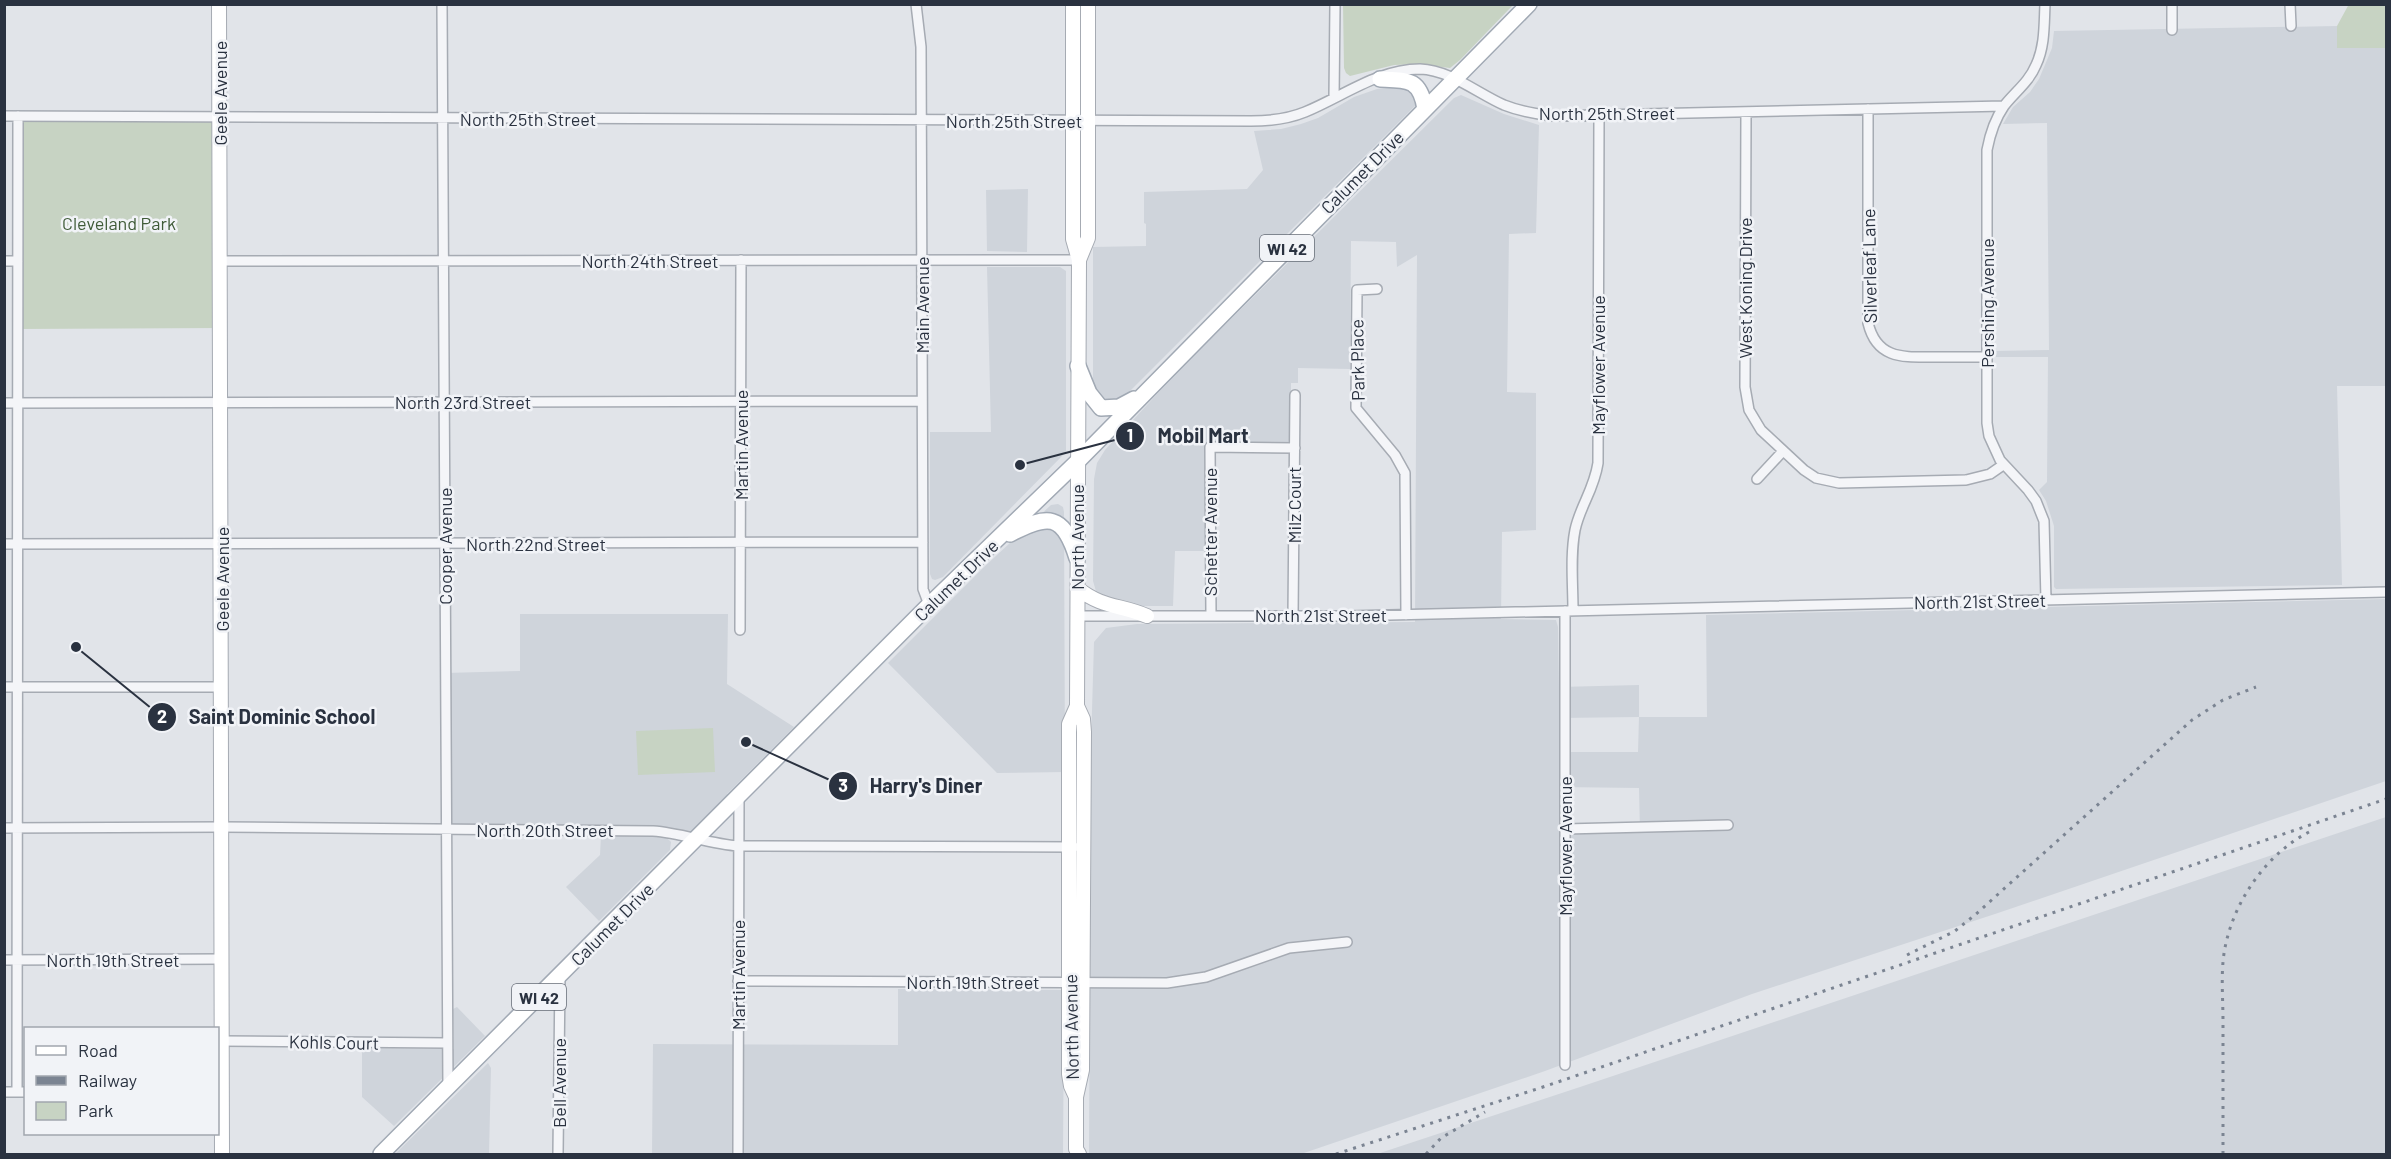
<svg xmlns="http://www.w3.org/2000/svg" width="2391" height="1159" font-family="Barlow,sans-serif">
<rect width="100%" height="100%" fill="#e1e4e9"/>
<path fill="#cfd4db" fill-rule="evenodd" d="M2337,26V48H2386V386H2337L2342,585L2056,589L2054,587V526L2046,501L2039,490L2047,482L2048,357H1996L1995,351L2049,350L2047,123L2003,124L2013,107L2030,92L2039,79L2052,48L2054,31Z
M1411,85L1418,102L1416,105L1106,415L1099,417L1095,413L1093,407V247L1146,246V224L1144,223V192L1247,189L1263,170L1254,131L1281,129L1301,124L1318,118L1354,97L1377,89Z
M1461,95L1504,114L1539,125L1536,233L1509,234L1507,392L1536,393V530L1502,532L1501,619L1556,620L1558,627L1559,687L1639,685V717H1707L1706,615L2386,599V781L1998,913L1752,994L1545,1071L1301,1154H1089L1091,745L1094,642L1106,628L1137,624L1415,622L1417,255L1397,267L1396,242L1351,241L1350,369L1298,368V383H1291V435L1288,443H1219L1206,453V551H1175L1173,606H1114L1098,598L1093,581L1094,479L1097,463L1105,450L1160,391L1223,327L1454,98ZM1639,717L1638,752H1559V718ZM1560,787L1639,788L1640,832L1560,833Z
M1028,189L1027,252L987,251L986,190Z
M987,267H1060L1066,271V452L943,577L935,580L932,579L930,574V432H991Z
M1058,504L1063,507L1064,512L1065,772L997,773L888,663L983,568L1051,505Z
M520,614H728L727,684L794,727L727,794L739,796L697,839L667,838L671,842L670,850L599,921L566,887L600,855L601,835L446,829L445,673L520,671Z
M2386,817V1154H1377L1580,1087Z
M898,989L1062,990L1064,1015L1063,1154H652L653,1044L898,1045Z
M457,1007L485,1036L394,1126L362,1097V1048L454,1049L453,1009Z
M488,1063L491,1068L489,1154H395Z"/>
<path fill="#c7d3c3" d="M2349,4L2386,5V48H2337V26Z
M1343,5H1513L1460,60L1450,68L1418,64L1394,65L1350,76L1346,73L1344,68Z
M18,116L220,118L221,328L18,329Z
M713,728L715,772L638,775L636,731Z"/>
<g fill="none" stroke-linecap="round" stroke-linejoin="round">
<g stroke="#a6abb3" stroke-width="12">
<path id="street" d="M442,4L448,1088
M916,4L921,47L923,589L929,605
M2045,4C2044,25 2045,46 2036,65C2029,82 2015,92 2004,106C1995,119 1990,134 1987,150V423L1989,436L2000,460L2028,490L2036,501L2044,521L2046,600
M2290,4L2291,26
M2172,30V4
M1334,98L1335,4
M1868,109V323C1877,360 1904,357 1935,357C1952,357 1969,357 1987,357
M1746,112L1745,387L1749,410L1761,430L1804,470L1816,478L1839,483L1966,480L1990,474L2003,465
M4,116L1251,121C1270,121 1288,119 1305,112C1342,97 1378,69 1420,69C1450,70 1477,93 1504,105C1519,111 1535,114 1552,116L2004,106
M4,261H18
M221,261L1079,260
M1377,289L1357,290L1356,408L1395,455L1405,473L1406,615
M4,403L922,401
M1757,479L1783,451
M4,544L923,542
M1565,611V1065
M1573,611C1573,584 1570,556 1575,530C1580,506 1594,490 1598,463L1599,116
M1077,616H1347L2386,592
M1211,616L1210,447L1295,448
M1293,616L1295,395
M740,630L741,260
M4,687H222
M4,828L222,827L653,831C682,833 709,844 739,846L1074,847
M1565,829L1728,825
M4,960L222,959
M738,981L1167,983L1206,977L1289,948L1347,942
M222,1041L447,1043
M4,1092H26
M17,1092L18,116
M558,1154L560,976
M738,1154L739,796"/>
</g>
<g stroke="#a6abb3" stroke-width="16">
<path id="secondary" d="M219,4L222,1154
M1073,4V239L1079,260L1077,706L1069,724V1074L1071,1086L1076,1097
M1079,260L1088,238V4
M1077,588C1104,609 1119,604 1147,616
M1077,706L1083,719L1084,732L1082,1070L1076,1097V1149L1079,1154"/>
</g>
<g stroke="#a1a9b4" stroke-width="18">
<path id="primary" d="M1380,79C1407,80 1420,78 1425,109
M1078,366L1089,393L1101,408L1119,407L1134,399
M1010,534C1048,514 1063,513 1077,558
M381,1154L929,605L1077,462L1529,4"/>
</g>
<use href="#street" stroke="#f4f5f8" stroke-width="9"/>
<use href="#secondary" stroke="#fff" stroke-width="14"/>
<use href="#primary" stroke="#fff" stroke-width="15"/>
<path stroke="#7b8492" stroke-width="3" stroke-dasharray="3 6" stroke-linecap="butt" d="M1907,955L1955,931L1976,914L2192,720L2223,700L2256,687
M1336,1154L1546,1086L2386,799
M1426,1154L1441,1138L1485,1112
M2223,1154C2223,1110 2223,1065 2223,1021C2223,995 2220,968 2226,943C2236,898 2268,853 2309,832"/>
</g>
<g text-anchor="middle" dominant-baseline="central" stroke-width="5" stroke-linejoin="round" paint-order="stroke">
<g fill="#f1f3f7" stroke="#666c77" stroke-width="1.5">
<rect x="1260" y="235" width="54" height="26" rx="4.5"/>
<rect x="512" y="984" width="54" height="26" rx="4.5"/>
</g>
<g font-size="16" font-weight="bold" fill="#2a3240">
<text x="1287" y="248">WI 42</text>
<text x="539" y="997">WI 42</text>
</g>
<g font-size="18" fill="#2a3240" stroke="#f1f3f7">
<text transform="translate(220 93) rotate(-90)">Geele Avenue</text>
<text x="1607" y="113">North 25th Street</text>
<text x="528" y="119">North 25th Street</text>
<text x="1014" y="121">North 25th Street</text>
<text transform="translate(1362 172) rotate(-45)">Calumet Drive</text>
<text x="650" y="261">North 24th Street</text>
<text transform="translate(1869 266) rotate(-91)">Silverleaf Lane</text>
<text transform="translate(1745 288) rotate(-90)">West Koning Drive</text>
<text transform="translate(1987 303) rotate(-90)">Pershing Avenue</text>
<text transform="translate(922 305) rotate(-90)">Main Avenue</text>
<text transform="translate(1357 360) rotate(-91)">Park Place</text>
<text transform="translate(1598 365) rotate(-90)">Mayflower Avenue</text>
<text x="463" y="402">North 23rd Street</text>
<text transform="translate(741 445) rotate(-90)">Martin Avenue</text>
<text transform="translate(1294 505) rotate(-90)">Milz Court</text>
<text transform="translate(1210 532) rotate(-90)">Schetter Avenue</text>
<text transform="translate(1077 537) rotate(-90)">North Avenue</text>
<text x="536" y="544">North 22nd Street</text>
<text transform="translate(445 546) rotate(-90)">Cooper Avenue</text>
<text transform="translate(222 579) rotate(-90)">Geele Avenue</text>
<text transform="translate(956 580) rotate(-44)">Calumet Drive</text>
<text transform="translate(1980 601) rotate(-1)">North 21st Street</text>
<text x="1321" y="615">North 21st Street</text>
<text x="545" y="830">North 20th Street</text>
<text transform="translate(1565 846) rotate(-90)">Mayflower Avenue</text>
<text transform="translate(612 924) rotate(-45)">Calumet Drive</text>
<text x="113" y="960">North 19th Street</text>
<text transform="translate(738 975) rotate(-90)">Martin Avenue</text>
<text x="973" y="982">North 19th Street</text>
<text transform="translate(1071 1027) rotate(-91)">North Avenue</text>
<text transform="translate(334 1042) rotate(1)">Kohls Court</text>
<text transform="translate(559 1083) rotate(-90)">Bell Avenue</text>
</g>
<g font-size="18" fill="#3f5b38" stroke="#f1f3f7">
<text x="119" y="223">Cleveland Park</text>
</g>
</g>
<path fill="none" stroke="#2a3240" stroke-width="2" d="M1020 465L1130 436M76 647L162 717M746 742L843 786"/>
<g fill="#2a3240" stroke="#f1f3f7" stroke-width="2">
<circle cx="1020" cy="465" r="6"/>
<circle cx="76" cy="647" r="6"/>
<circle cx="746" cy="742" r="6"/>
<circle cx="1130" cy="436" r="15"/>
<circle cx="162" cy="717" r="15"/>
<circle cx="843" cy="786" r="15"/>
</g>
<g font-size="18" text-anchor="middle" font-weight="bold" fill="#fff">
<text x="1130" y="442">1</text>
<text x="162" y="723">2</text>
<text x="843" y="792">3</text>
</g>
<g font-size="20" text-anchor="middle" font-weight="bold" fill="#2a3240" stroke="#f1f3f7" stroke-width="5" stroke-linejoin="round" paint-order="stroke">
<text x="1203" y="443">Mobil Mart</text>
<text x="282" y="724">Saint Dominic School</text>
<text x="926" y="793">Harry's Diner</text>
</g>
<rect width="2391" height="1159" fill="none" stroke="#2a3240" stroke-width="12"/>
<rect x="24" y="1027" width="195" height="108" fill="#f1f3f7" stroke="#a1a6ae" stroke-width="1.5"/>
<rect x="36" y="1046" width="30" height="9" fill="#ffffff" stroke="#a1a6ae" stroke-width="1.5"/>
<text x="78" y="1057" font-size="18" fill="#2a3240">Road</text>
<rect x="36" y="1076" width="30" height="9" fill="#7b8492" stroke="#a1a6ae" stroke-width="1.5"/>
<text x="78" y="1087" font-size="18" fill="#2a3240">Railway</text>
<rect x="36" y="1102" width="30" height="18" fill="#c7d3c3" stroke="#a1a6ae" stroke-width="1.5"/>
<text x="78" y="1117" font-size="18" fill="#2a3240">Park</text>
</svg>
